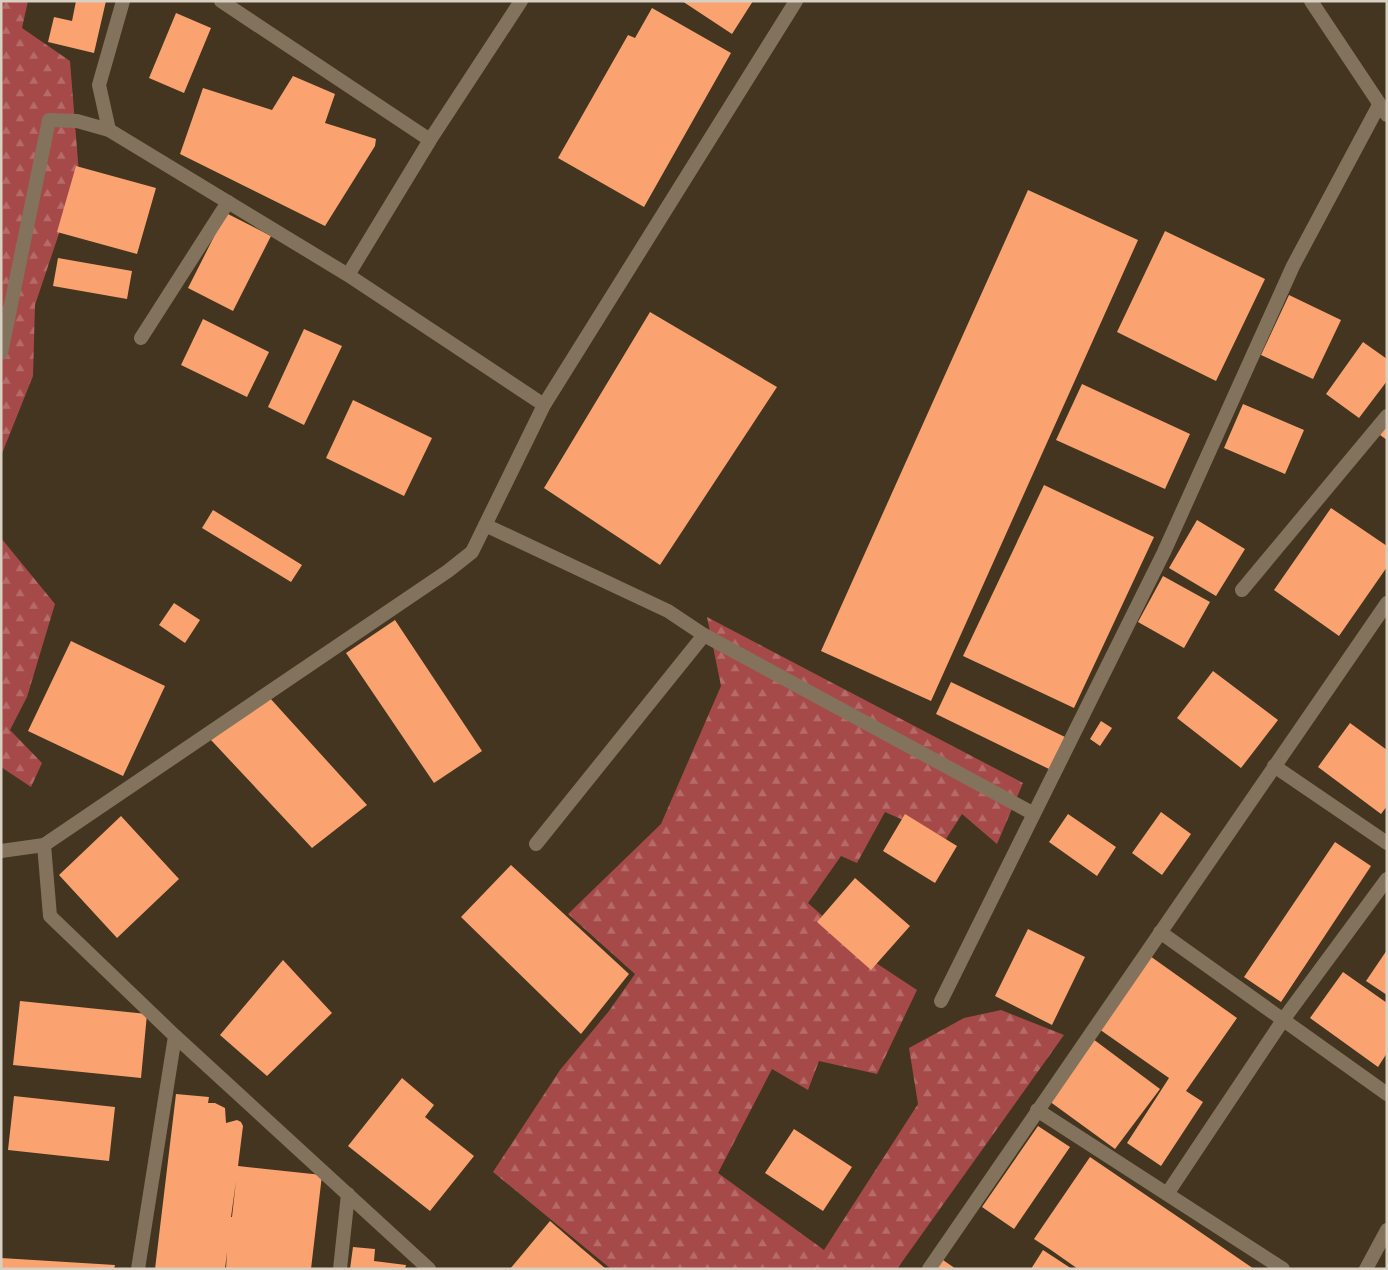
<svg xmlns="http://www.w3.org/2000/svg" width="1388" height="1270" font-family="Quicksand,sans-serif">
<defs>
<pattern id="forest-firs" width="22" height="20" patternUnits="userSpaceOnUse" patternTransform="scale(1.25)"><rect width="22" height="20" fill="#a64a49"/><path d="M5 1l3.5 6h-7zM16 11l3.5 6h-7z" fill="#b56b6a"/></pattern>
</defs>
<rect width="100%" height="100%" fill="#43351f"/>
<path fill="url(#forest-firs)" d="M1,1H28L22,28L70,61L79,174L35,305L33,376L1,456Z
M1,538L55,604L27,697L10,730L42,763L31,787L1,767Z
M707,617L1023,783L997,844L962,814L946,839L885,812L857,863L841,856L808,903L873,961L917,990L877,1074L819,1061L808,1090L772,1069L718,1173L824,1250L918,1104L909,1048L964,1018L1001,1010L1064,1035L897,1269H611L493,1172L560,1070L609,1011L635,974L568,914L661,824L721,686Z"/>
<path fill="#faa370" fill-rule="evenodd" d="M76,1H106L94,53L48,42L54,17L72,21Z
M682,1H753L732,34Z
M652,8L731,53L644,207L558,158L628,35L635,38Z
M176,13L211,28L184,93L149,78Z
M293,76L335,94L325,123L376,139L375,146L325,226L180,154L203,88L272,110Z
M76,166L156,188L137,254L57,232Z
M1028,190L1138,240L931,701L821,651Z
M226,213L271,236L233,311L188,288Z
M1165,231L1265,279L1216,381L1117,332Z
M58,258L132,271L127,299L53,286Z
M1289,295L1341,320L1313,379L1261,355Z
M650,312L777,387L660,565L544,488Z
M203,319L269,352L247,397L181,365Z
M304,329L342,346L304,425L268,407Z
M1363,342L1387,359V381L1359,418L1326,394Z
M1082,384L1190,434L1165,489L1056,440Z
M353,400L432,438L404,496L326,458Z
M1243,404L1304,430L1285,474L1224,448Z
M1387,424V440L1380,435Z
M1044,485L1154,537L1074,708L963,656Z
M1331,508L1387,546V567L1339,636L1274,590Z
M213,510L302,565L291,582L202,528Z
M1197,520L1245,549L1216,596L1169,568Z
M1163,576L1210,602L1184,648L1138,622Z
M174,603L200,620L185,643L159,625Z
M395,620L482,751L434,783L346,653Z
M71,641L165,686L123,776L28,731Z
M1213,671L1278,720L1241,768L1177,718Z
M951,682L1065,737L1049,769L936,714Z
M269,697L367,805L312,848L211,740Z
M1101,721L1112,728L1100,746L1090,739Z
M1350,723L1387,750V806L1381,814L1318,767Z
M1161,812L1191,834L1162,875L1132,853Z
M905,814L957,846L935,883L883,851Z
M1068,814L1116,847L1097,876L1049,842Z
M121,816L179,879L117,938L59,875Z
M1335,842L1371,866L1281,1002L1244,977Z
M511,865L629,974L581,1034L461,917Z
M855,878L910,926L871,970L817,922Z
M1028,929L1085,957L1052,1025L995,996Z
M1387,950V995L1366,981Z
M1150,956L1237,1018L1186,1091L1203,1102L1161,1166L1127,1143L1169,1078L1099,1029Z
M283,960L332,1013L267,1076L220,1035Z
M1343,972L1387,1003V1053L1378,1067L1310,1018Z
M20,1001L147,1014L141,1078L13,1065Z
M1093,1039L1160,1089L1115,1149L1049,1101Z
M402,1078L434,1105L425,1117L474,1156L430,1211L348,1146Z
M176,1094L209,1097L208,1103H215L225,1108L226,1123L237,1120L241,1122L243,1126L238,1166L322,1175L311,1269H226L227,1252L225,1269H155ZM236,1181L232,1217H231Z
M14,1096L115,1107L109,1161L8,1150Z
M1038,1126L1070,1147L1014,1229L982,1207Z
M794,1129L852,1167L823,1211L765,1173Z
M1090,1157L1187,1223L1254,1269H1078L1051,1250L1034,1239Z
M550,1221L580,1247L606,1269H510Z
M353,1247L375,1249L374,1261L406,1265L405,1269H350Z
M1043,1250L1072,1269H1031Z
M1,1258L115,1265L114,1269H1Z
M943,1260L956,1269H937Z"/>
<g fill="none" stroke-linecap="round" stroke-linejoin="round">
<path stroke="#83735c" stroke-width="14" d="M141,338L228,202
M1,353L49,120L77,121L109,130
M536,844L704,635
M1,851L44,845"/>
<path stroke="#83735c" stroke-width="14" d="M123,1L99,85L109,130L348,275L544,405
M221,1L430,140
M348,275L430,140L521,1
M485,525L668,611L704,635L1034,814
M1242,590L1387,416
M1274,766L1387,843
M1160,932L1387,1094
M941,1001L1164,552L1293,266L1379,105
M1037,1110L1283,1269
M1167,1194L1283,1020L1387,879
M138,1269L175,1036
M340,1269L348,1194
M429,1269L175,1036L50,916L44,845L448,571L472,552L544,405L796,1
M929,1269L1387,603
M1366,1269L1387,1230"/>
<path stroke="#83735c" stroke-width="14" d="M1311,1L1387,115"/>
</g>
<rect width="1388" height="1270" fill="none" stroke="#d8d0c3" stroke-width="5"/>
</svg>
